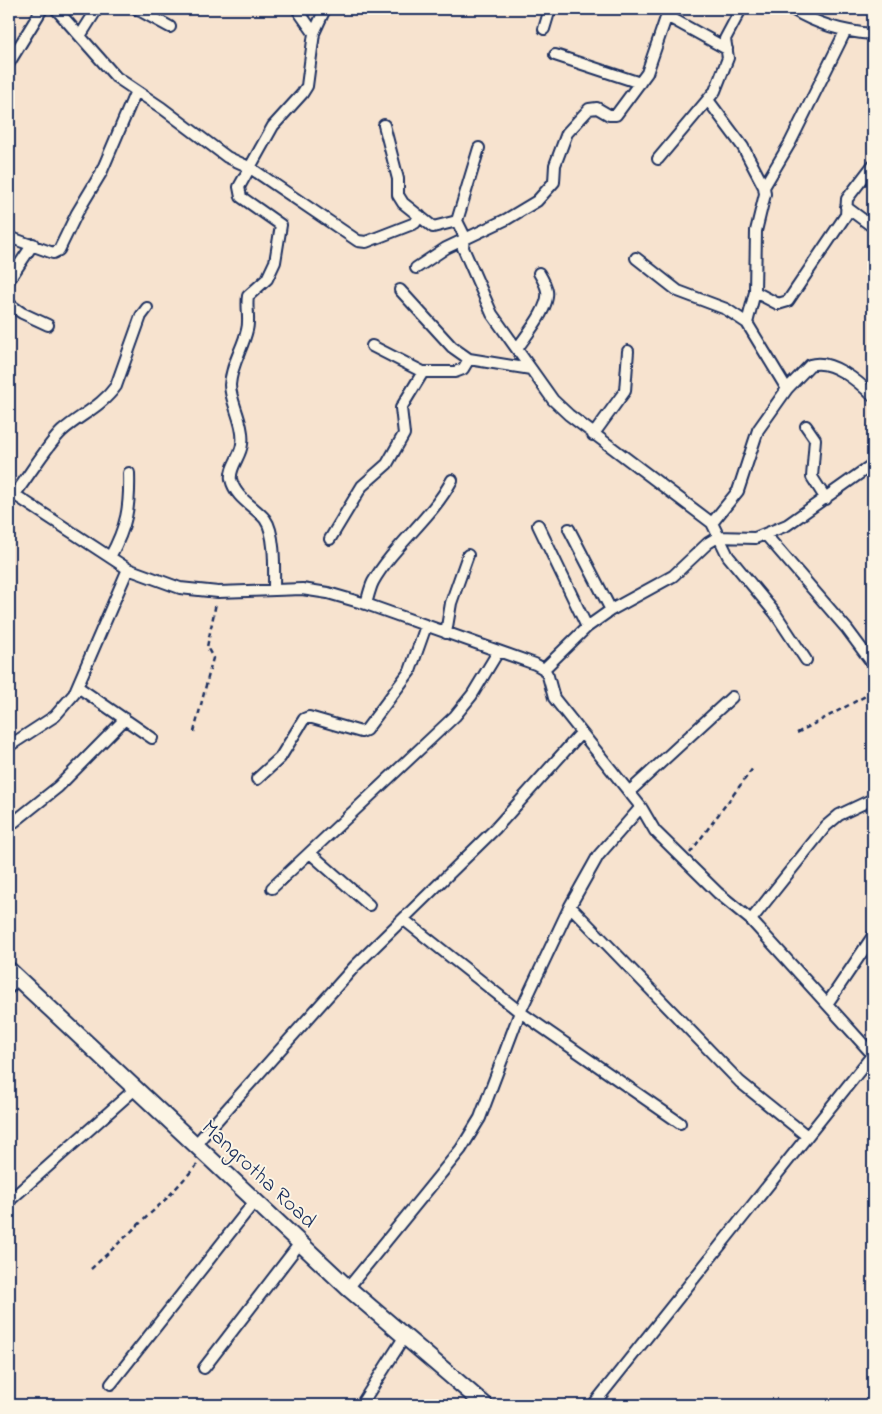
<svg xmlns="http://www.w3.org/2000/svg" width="882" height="1414" font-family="'Indie Flower',sans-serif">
<rect width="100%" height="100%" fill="#f7e3cf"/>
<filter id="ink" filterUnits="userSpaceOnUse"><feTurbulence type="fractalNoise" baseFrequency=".02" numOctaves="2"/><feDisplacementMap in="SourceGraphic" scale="10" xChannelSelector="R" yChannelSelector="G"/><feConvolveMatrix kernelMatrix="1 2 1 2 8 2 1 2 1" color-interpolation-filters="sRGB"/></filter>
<g filter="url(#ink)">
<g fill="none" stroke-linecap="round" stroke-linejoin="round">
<g stroke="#1b2f5e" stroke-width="14">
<path id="minor" d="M56,9L116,77L162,108L227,157L249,167L358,241L366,242L415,223L420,216
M137,9L170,27
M297,9L314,33
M792,9C818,25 843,32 873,34
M667,16L727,49
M544,29L550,9
M80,36L97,9
M555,55L640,83
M9,63L42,9
M708,100L743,147L764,187L765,194L756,231L755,292L747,323
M384,125L398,179V195L403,203L433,227L457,221
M479,148L457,221L464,235L463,248L492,314L553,400L569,415L712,523L728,556L775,613L806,660
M658,159L715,91L728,58L725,39L741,9
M764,187L790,143L845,32
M846,207L873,227
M9,237L53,253L59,250L77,213L101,173L136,91
M636,258L678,291L726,309L747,323L787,389
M416,268L446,248L507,219L537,201L554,182L555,165L567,133L589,109L597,108L609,115H616L647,73L669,9
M9,280L33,244
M400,290L452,347L469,359L531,369
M755,292L778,304L788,301L846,215L847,199L873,165
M9,304L22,313L48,325
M372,346L423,372H455L463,369L469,359
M517,349C526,335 550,308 547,291C546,285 542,278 539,273
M806,426L815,439L812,477L826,499
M593,435L625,391L628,351
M9,491L128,569L180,588L218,592L302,589L328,593L366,604L535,664L544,669L548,676L554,698L641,807L655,831L718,893L751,920L873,1055
M15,494C28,477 48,444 62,431C80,415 101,407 116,386L141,316L147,308
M712,523L738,491L758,430L787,389L810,365C831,358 859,382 873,396
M538,525L587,627
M569,529L611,610
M765,534L847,629L873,664
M330,539L362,486L387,464L404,434L401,408L423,372
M110,557C127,526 130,507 129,473
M274,590C274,572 276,534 265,519C254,506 235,498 231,479C229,468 241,456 242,444C245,425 230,401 230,385C231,365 243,348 247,330C250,320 246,307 248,296L267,279L275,262L281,225L241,197L239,187L273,126L302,94L307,86L314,33L325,9
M366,604C368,597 370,588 373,582C394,545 432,518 452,480
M446,633L451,603L468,555
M544,669L587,627L611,610L673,576L708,543L718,537L755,538L787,525L873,464
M78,687L152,738
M9,746L55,716L74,694L128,569
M257,779L280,758L304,719L309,717L361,732L366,730L410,671L426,626
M629,792L732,697
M9,826L58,787L125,719
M310,853L369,905
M272,888L455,716L472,695L498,652
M570,906L740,1082L807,1136
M403,919L520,1012L680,1123
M751,920L826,826L839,815L873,799
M9,988L18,978
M827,1004L873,936
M195,1145L355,966L495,829L581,733
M9,1201L135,1089
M348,1288L461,1149L480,1118L520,1012L570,906L598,856L641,807
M204,1368L300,1243
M111,1384L255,1201
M361,1405L405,1336
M593,1405L873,1054"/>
</g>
<g stroke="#1b2f5e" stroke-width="19">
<path id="secondary" d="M9,970L348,1288L485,1405"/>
</g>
<path stroke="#1b2f5e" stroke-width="2.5" stroke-dasharray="5 4" stroke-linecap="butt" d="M194,732L213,658L207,647L216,603
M797,733L873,692
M690,853L753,768
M91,1269L167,1198L197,1165"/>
<use href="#minor" stroke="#fcf5e5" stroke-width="10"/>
<use href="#secondary" stroke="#fcf5e5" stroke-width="15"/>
</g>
</g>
<g text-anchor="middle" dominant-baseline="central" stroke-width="4" stroke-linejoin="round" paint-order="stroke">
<g font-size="22" fill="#1b2f5e" stroke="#fcf5e5">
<text transform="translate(258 1175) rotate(43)">Mangrotha Road</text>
</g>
</g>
<rect width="882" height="1414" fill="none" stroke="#fcf5e5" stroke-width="30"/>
<rect x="15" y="15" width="852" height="1384" fill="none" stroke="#1b2f5e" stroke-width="2" filter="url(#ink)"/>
</svg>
